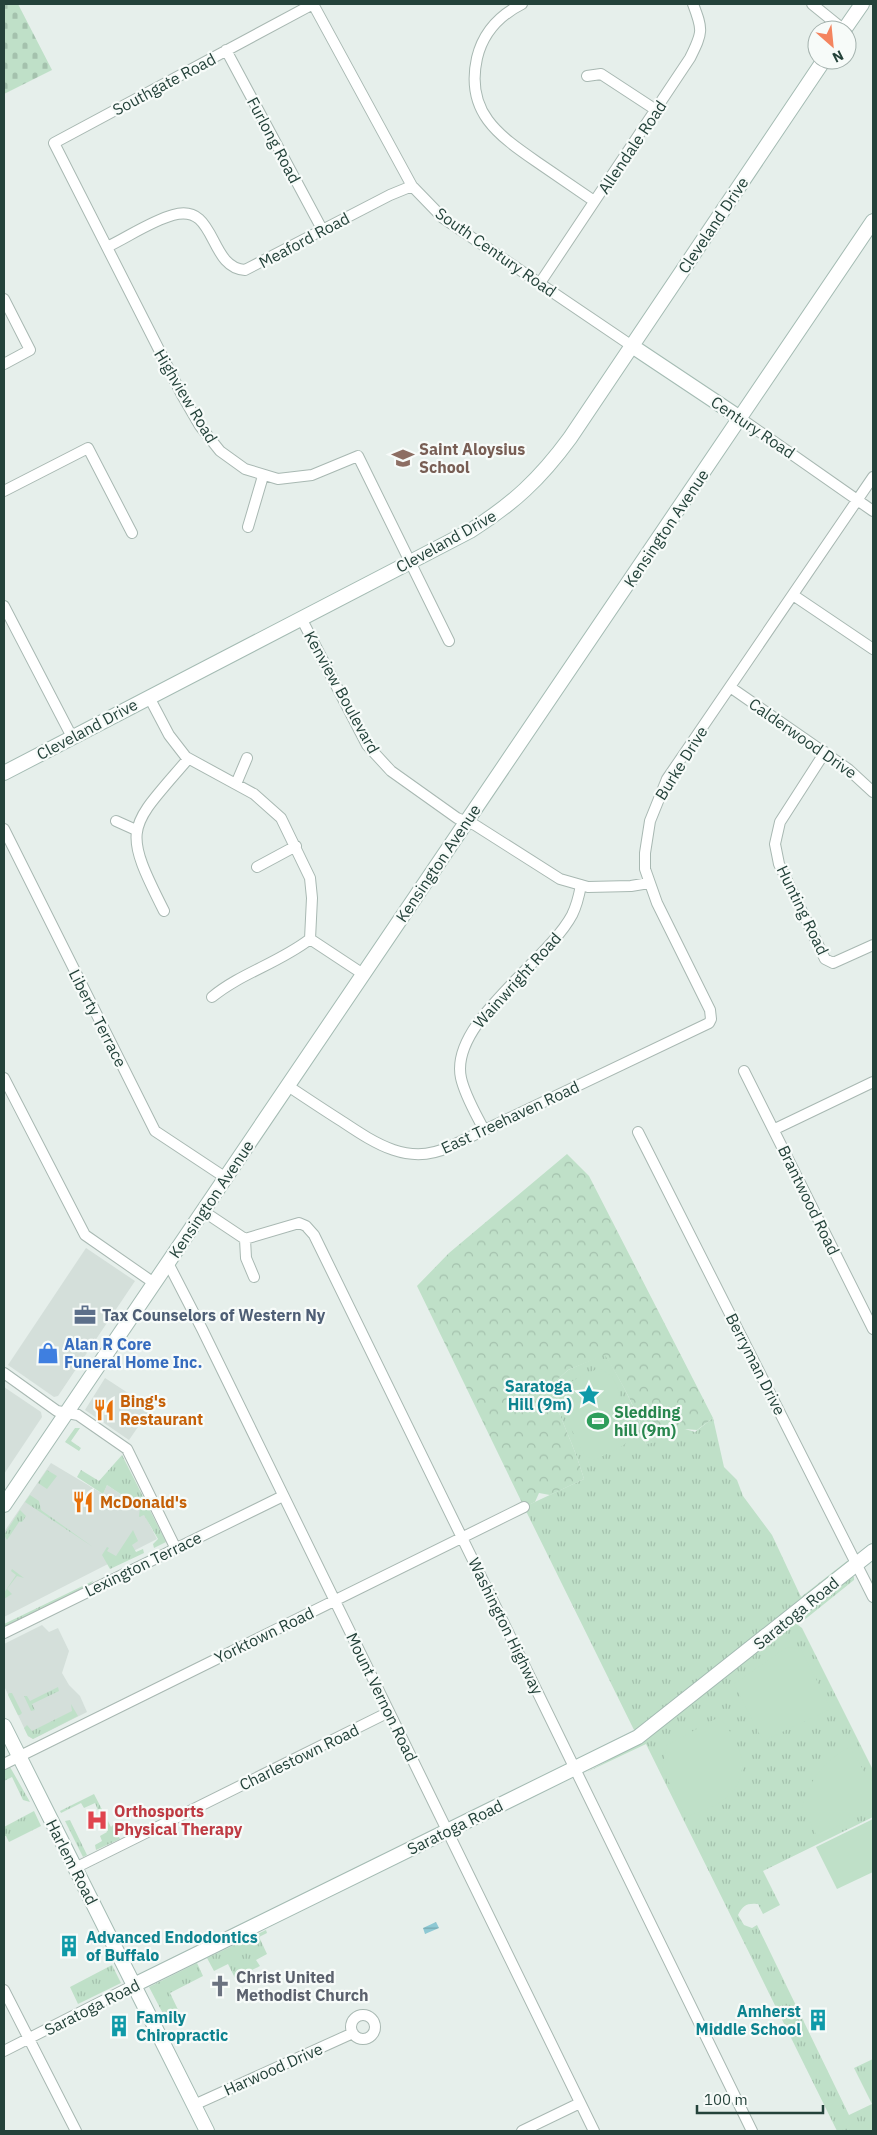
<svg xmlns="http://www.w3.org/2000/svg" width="877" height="2135" font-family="'IBM Plex Sans',sans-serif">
<defs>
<pattern id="grass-tufts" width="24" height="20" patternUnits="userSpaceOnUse" patternTransform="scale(1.25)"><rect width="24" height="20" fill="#bfe0c8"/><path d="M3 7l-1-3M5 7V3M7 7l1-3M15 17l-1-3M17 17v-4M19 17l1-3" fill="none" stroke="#a4c1ad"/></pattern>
<pattern id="forest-crowns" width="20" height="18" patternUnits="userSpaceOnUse" patternTransform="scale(1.25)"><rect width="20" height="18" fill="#bfe0c8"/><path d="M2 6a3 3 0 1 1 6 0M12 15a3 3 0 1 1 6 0" fill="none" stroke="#a4c1ad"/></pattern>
<pattern id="cemetery-stones" width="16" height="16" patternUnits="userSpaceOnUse" patternTransform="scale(1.25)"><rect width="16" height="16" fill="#bfe0c8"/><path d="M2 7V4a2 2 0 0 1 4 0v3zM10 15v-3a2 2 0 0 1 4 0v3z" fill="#a4c1ad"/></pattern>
<pattern id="water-rules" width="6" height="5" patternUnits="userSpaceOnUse" patternTransform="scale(1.25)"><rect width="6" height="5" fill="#8ec9d4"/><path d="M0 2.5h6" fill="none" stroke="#74a5ad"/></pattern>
</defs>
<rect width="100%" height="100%" fill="#e6efeb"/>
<path fill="#d4dfda" d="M86,1248L135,1281L58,1396L54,1397L8,1365Z
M105,1378L151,1408L129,1440L85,1410Z
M4,1387L41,1412L42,1417L4,1474Z
M51,1463L103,1494L107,1485L141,1508L157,1539L4,1617V1532Z
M42,1625L49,1632L58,1628L69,1651L62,1673L69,1685L80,1696L87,1712L33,1739L28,1736L4,1686V1644Z"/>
<path fill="url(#grass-tufts)" d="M605,1354C622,1383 638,1411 646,1444L685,1429L695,1432L713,1418L724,1467L737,1480L743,1496L772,1535L801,1597L847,1561L848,1563L635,1732L524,1507L584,1479C575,1447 560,1418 549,1387L568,1370Z
M75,1428H80L71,1441L81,1448L79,1451L65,1442Z
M122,1455L166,1542L154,1548L153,1544L158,1539L144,1515L139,1517L140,1507L107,1485L103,1494L77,1477L81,1470L99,1481Z
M47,1470L57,1476L47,1489L38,1483Z
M30,1495L39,1501L41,1510L93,1547L25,1502Z
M20,1510L26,1516L22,1522H19L7,1540L4,1535Z
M133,1530L138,1541L132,1545L136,1552L143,1549L144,1553L110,1569L102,1555L107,1547L109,1548L107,1551L116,1556Z
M12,1569L24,1578L17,1576L7,1589L12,1594L4,1599V1593L16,1575L11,1571Z
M851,1577H854V1580L798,1625L802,1628L873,1770V1817L763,1871L780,1905L763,1914L758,1904C747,1903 743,1905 738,1915L744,1925L752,1928L757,1925L849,2115L872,2104L854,2068L873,2059V2131H837L646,1744L587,1772L647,1739Z
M93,1581L89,1586L4,1627V1624Z
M58,1687L59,1691L32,1704L35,1710L31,1711L24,1696H27L30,1701Z
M9,1693H12L22,1713L20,1715H18L8,1695Z
M71,1704L78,1716L33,1739L28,1736L24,1728L27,1725L32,1731L72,1711Z
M10,1767L30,1802L23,1800L12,1777L4,1781V1769Z
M94,1794L111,1827L113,1825L120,1839L96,1850L95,1845L102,1841L100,1836L107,1832L95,1803L84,1808L81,1803L61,1813L60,1811Z
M34,1811L41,1826L9,1842L6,1836H4V1827Z
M70,1820L87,1855L83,1857L65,1821Z
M266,1930L267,1933L259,1937L267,1954L256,1960L260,1966L235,1978L228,1964L214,1971L207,1958Z
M197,1963L203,1976L170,1993L182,2018L169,2025L149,1987Z
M112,1965L121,1983L78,2004L70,1987Z"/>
<path fill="url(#forest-crowns)" d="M567,1154L589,1176L713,1418L697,1430L685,1429L679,1438L646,1444C639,1411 622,1384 605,1355L568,1370L549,1387C560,1418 575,1447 584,1479L550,1495L539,1493L535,1502L524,1507L417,1286L449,1253Z"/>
<path fill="url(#cemetery-stones)" d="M4,4H18L52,70L4,94Z"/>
<path fill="#bfe0c8" d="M599,1368L612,1376L618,1389L632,1436L624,1445L595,1460L585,1456L560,1407L564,1385Z
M787,1647L801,1649L831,1709L763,1741L734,1684Z
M719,1717C741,1743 755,1773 725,1799C715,1807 698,1812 686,1817L662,1768L667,1745Z
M850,1747L873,1787V1809L817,1836L802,1807C812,1776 822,1763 850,1747Z
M873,1819V1872L837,1889L816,1847Z"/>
<path fill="url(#water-rules)" d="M436,1922L439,1928L425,1934L423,1928Z"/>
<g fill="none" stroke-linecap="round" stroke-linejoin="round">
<g stroke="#a8b8b2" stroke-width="12">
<path id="street" d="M313,4L54,143L182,395L200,426L220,451L245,469L278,479L312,475L358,456L449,641
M313,4L412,186L443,218L632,346
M522,4C500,15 483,33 477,58C465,112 498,135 537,162C556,175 575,188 594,201
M812,4L844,30
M226,50L323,231
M587,76L601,74L656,110
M107,247C128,237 151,221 173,215C217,202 208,268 245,270L390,195L412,186
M540,283L690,58C703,32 703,30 693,4
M4,299L30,350L4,364
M740,418L873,511
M4,491L88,448L132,533
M248,527L263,476
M793,595L873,649
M4,606L72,737
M301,618L367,745L391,771L457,818L475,825L560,879L588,887L631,886L649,883
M730,687L848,769L873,792
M149,697L169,735L186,757L254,794L281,818L310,878L312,898L310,939
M825,752L780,822L775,844L779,864L825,959L833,963L873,945
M236,784L247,758
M116,821L136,830
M4,829L155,1131L226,1178
M257,867L296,846
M164,911C121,826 128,829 188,759
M310,939L363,974
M212,997C241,973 279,963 310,939
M744,1071L873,1329
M4,1078L85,1235L154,1283
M288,1086C306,1098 324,1110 343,1122C376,1144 409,1166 449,1147L709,1023L711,1019L710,1010L657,903L645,869V853L650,821L667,779L873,477
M775,1129L873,1082
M484,1130C476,1114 465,1096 461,1078C449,1023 547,962 572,915C577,905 579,896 581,885
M638,1132L873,1597
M203,1211L245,1239L299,1223L306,1226L314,1235L752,2131
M245,1239L246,1258L254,1277
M168,1263L202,1329L594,2131
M4,1373L57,1411L78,1415L127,1449L176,1549
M4,1633L283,1496
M4,1764L524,1507
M75,1868L389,1712
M4,1990L76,2131
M351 2027a12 12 0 1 1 24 0a12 12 0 1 1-24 0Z
M4,2051L134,1985
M194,2105L353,2033
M522,2131L580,2103"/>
</g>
<g stroke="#a4bbb3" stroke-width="16">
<path id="secondary" d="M844,30L862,4
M632,346L740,418
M4,773L470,531C513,504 540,479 570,438L824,60
M4,1505L873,221
M4,1726L207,2131
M134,1985L638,1737L873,1551"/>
</g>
<use href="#street" stroke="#fff" stroke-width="10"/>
<use href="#secondary" stroke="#fff" stroke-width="14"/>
</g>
<defs>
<g id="school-bare" transform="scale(1.725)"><path d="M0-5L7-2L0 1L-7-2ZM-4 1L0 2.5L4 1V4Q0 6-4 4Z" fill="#8d6e63" stroke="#f7fbf9" stroke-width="2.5" paint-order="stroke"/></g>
<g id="office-bare" transform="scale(1.725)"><path d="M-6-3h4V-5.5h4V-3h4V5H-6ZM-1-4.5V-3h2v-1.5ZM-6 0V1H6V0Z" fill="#5c6f8a" stroke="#f7fbf9" stroke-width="2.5" paint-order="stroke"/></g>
<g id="shop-bare" transform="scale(1.725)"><path d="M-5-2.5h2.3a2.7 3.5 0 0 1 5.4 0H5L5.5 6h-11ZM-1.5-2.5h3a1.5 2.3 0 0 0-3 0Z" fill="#3f7fe0" stroke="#f7fbf9" stroke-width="2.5" paint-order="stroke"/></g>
<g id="sight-bare" transform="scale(1.725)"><path d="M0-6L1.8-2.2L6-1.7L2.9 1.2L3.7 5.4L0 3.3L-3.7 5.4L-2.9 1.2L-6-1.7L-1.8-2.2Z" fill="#0f9aa8" stroke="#f7fbf9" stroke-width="2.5" paint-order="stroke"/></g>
<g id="restaurant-bare" transform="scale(1.725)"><path d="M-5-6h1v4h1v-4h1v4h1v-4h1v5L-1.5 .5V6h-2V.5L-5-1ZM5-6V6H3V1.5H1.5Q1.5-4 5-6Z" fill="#e8710a" stroke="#f7fbf9" stroke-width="2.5" paint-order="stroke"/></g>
<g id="stadium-bare" transform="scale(1.725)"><path d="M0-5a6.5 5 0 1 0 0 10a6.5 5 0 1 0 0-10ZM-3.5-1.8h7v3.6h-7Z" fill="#2e9e5b" stroke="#f7fbf9" stroke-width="2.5" paint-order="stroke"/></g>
<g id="hospital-bare" transform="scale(1.725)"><path d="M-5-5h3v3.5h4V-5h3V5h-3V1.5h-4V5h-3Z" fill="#e0444e" stroke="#f7fbf9" stroke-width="2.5" paint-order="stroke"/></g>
<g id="building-bare" transform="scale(1.725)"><path d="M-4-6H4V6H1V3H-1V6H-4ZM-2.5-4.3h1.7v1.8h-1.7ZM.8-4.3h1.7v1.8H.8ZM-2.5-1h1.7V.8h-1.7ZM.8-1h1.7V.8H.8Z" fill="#0f9aa8" stroke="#f7fbf9" stroke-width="2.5" paint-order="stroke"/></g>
<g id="church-bare" transform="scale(1.725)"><path d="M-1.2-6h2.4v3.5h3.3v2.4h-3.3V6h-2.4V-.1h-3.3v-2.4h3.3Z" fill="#6b7280" stroke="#f7fbf9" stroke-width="2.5" paint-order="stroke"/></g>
</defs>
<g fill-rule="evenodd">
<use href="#school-bare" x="403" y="458"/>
<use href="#office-bare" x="85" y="1315"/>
<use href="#shop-bare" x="48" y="1353"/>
<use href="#sight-bare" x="589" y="1395"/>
<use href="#restaurant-bare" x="104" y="1410"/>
<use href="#stadium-bare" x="598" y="1421"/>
<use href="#restaurant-bare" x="83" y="1502"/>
<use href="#hospital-bare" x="97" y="1820"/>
<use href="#building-bare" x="69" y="1946"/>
<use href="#church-bare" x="220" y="1986"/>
<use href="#building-bare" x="818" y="2020"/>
<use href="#building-bare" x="119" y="2026"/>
</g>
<g text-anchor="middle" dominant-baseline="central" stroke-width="4.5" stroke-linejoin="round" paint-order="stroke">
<g font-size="16" fill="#24423a" stroke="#f7fbf9">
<text transform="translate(164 84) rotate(-28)">Southgate Road</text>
<text transform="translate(274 140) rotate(62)">Furlong Road</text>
<text transform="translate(632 147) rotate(-56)">Allendale Road</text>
<text transform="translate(713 225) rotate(-56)">Cleveland Drive</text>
<text transform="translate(304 240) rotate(-28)">Meaford Road</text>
<text transform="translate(496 252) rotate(35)">South Century Road</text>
<text transform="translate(186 396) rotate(59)">Highview Road</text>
<text transform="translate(753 427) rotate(34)">Century Road</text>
<text transform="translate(666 528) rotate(-56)">Kensington Avenue</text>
<text transform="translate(446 541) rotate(-29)">Cleveland Drive</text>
<text transform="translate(342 692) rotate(61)">Kenview Boulevard</text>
<text transform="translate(87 729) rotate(-28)">Cleveland Drive</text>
<text transform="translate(803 738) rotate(35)">Calderwood Drive</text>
<text transform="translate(681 763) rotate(-58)">Burke Drive</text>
<text transform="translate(438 863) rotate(-56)">Kensington Avenue</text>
<text transform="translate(803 910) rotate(64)">Hunting Road</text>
<text transform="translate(517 980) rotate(-48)">Wainwright Road</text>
<text transform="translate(98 1018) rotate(63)">Liberty Terrace</text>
<text transform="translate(510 1117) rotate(-25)">East Treehaven Road</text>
<text transform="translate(211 1199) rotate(-56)">Kensington Avenue</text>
<text transform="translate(809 1200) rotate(64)">Brantwood Road</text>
<text transform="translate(756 1364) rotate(63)">Berryman Drive</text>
<text transform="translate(143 1564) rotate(-26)">Lexington Terrace</text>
<text transform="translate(796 1613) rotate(-39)">Saratoga Road</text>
<text transform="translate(506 1626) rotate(64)">Washington Highway</text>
<text transform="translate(264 1635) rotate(-26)">Yorktown Road</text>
<text transform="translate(382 1697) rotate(64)">Mount Vernon Road</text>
<text transform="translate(299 1757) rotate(-26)">Charlestown Road</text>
<text transform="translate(455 1827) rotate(-26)">Saratoga Road</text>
<text transform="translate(72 1862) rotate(63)">Harlem Road</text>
<text transform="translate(92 2007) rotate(-27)">Saratoga Road</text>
<text transform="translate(273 2069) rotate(-24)">Harwood Drive</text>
</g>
<g font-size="16" font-weight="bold" fill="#785e54" stroke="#f7fbf9" text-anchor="start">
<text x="419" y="449">Saint Aloysius<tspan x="419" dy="18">School</tspan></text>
</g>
<g font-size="16" font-weight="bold" fill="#4e5e75" stroke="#f7fbf9" text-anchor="start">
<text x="102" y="1315">Tax Counselors of Western Ny</text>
</g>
<g font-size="16" font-weight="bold" fill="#366cbe" stroke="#f7fbf9" text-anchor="start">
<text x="64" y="1344">Alan R Core<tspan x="64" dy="18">Funeral Home Inc.</tspan></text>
</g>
<g font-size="16" font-weight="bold" fill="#0d838f" stroke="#f7fbf9" text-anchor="end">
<text x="572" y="1386">Saratoga<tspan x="572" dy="18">Hill (9m)</tspan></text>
<text x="86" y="1937" text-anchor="start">Advanced Endodontics<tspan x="86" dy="18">of Buffalo</tspan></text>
<text x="801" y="2011">Amherst<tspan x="801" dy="18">Middle School</tspan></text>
<text x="136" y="2017" text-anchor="start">Family<tspan x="136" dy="18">Chiropractic</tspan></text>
</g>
<g font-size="16" font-weight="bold" fill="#c56008" stroke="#f7fbf9" text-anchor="start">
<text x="120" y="1401">Bing's<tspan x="120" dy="18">Restaurant</tspan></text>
<text x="100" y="1502">McDonald's</text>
</g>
<g font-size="16" font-weight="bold" fill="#27864d" stroke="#f7fbf9" text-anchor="start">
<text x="614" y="1412">Sledding<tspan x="614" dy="18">hill (9m)</tspan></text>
</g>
<g font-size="16" font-weight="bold" fill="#be3a42" stroke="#f7fbf9" text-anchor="start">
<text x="114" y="1811">Orthosports<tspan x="114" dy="18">Physical Therapy</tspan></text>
</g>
<g font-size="16" font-weight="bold" fill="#5b616d" stroke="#f7fbf9" text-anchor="start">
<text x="236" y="1977">Christ United<tspan x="236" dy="18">Methodist Church</tspan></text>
</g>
</g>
<rect width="877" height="2135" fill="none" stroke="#24423a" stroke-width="10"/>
<g transform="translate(832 45) rotate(153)"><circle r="24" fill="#f7fbf9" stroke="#a3b1ad"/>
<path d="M0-4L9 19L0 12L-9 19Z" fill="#f4845f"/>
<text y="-8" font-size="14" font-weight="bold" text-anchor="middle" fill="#24423a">N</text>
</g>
<path d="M697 2105v8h126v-8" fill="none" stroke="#24423a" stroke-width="2.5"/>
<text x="704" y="2105" font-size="15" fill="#24423a" stroke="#f7fbf9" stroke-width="4" paint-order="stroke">100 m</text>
</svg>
